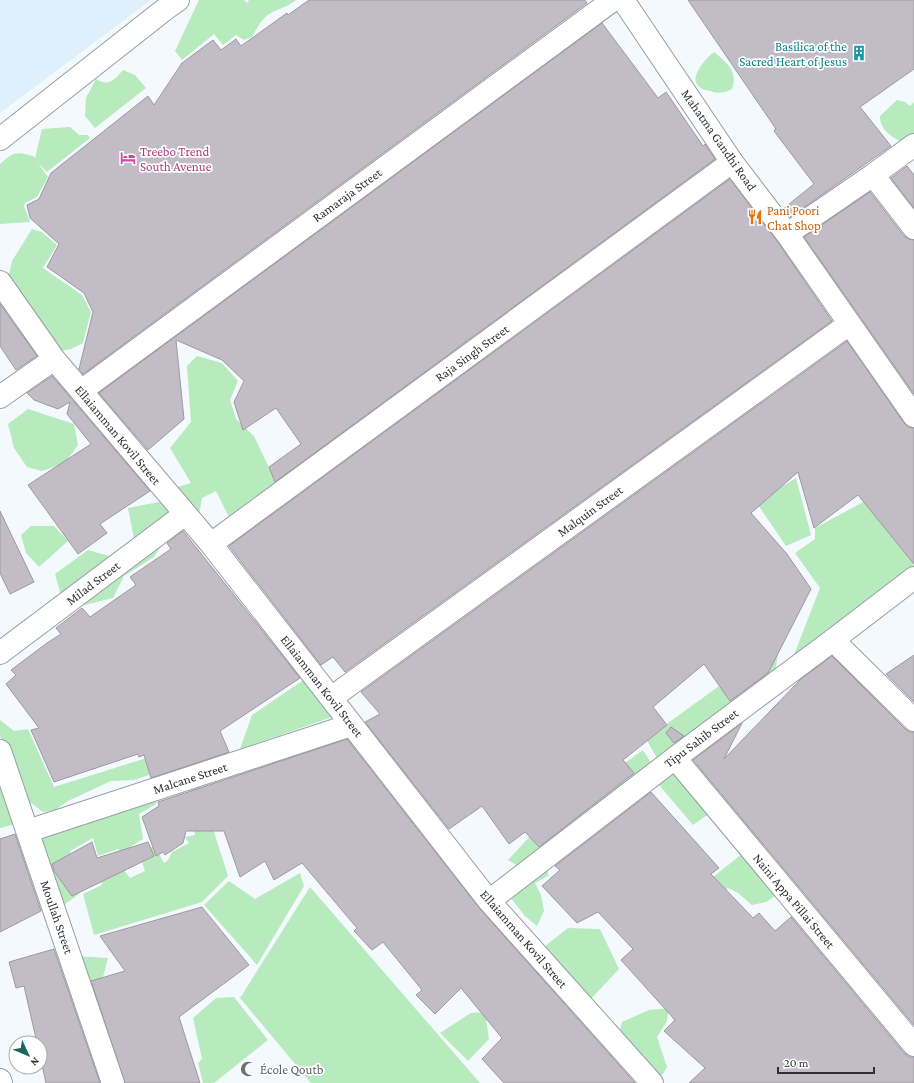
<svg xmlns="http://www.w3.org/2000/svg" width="914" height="1083" font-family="'Crimson Pro',serif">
<rect width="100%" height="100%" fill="#f4f9fe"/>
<path fill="#dfeffc" d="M0,0H151L0,113Z"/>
<path fill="#b7eabc" d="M199,0H244L247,3L249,0H296C289,6 281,8 273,12C263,16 257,28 252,37L244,40L236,35L223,45L214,34L182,60L175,51Z
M714,52C726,62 739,72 732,89C725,93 718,94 710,91C707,90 703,90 701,88C686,80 706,58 714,52Z
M123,70L135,75L146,88L95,128L85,116L86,98L96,79C109,87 114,80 123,70Z
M897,100L905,102L910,106L914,102V136L901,142C890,135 880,130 880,116Z
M70,127L79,135H88L90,138L47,172L38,163L48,177L37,197L25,203L24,206L30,222L0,224V164C13,152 16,151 33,156L35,158L42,129Z
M32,229L42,232L57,245L43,268L82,295L91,312L83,343L71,349L52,352L7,284L12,261Z
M197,356L222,363L238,381L230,400L236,419L254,436L274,478L343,425L348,440L231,521L216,491L202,498L198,520L171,489L191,483L170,448L191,422L187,366Z
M28,409L74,424L78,445L65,463L42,471L27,467L14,448L8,424Z
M796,478L811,535L786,546L756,502Z
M169,500L171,515L135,544L128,508Z
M865,501L914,563V571L790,665L820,588L795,553L815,539V528Z
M31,526H54L68,541L39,567L26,553L21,535Z
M161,537V546L154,557L124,576L113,598L76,607Z
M88,550L113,557L62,599L55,574Z
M780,642L775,672L661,765L646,739Z
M305,679L335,716L240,749L252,715Z
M0,720L14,731L28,729L54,787L172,750L158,772L134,780L111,781L68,801L55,810L43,812L22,796L0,736Z
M643,750L653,766L518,866L508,860L546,819Z
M675,762L713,811L693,825L654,779Z
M0,767L17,823L1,828H0Z
M189,781L199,785L228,876L202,902L94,935L83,894L102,885L100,874L119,864L130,878L145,871L139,852L155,846L164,863L168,860L172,852L189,843L185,837L195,835L193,824L199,818Z
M153,795L156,804L139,814L143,839L122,852L118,849L98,856L93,838L70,851L79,894L57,910L31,833Z
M742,854L783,891L766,902L752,905L738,893L728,888L712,900L704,884Z
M548,863V876L535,883L541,895L544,911L537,926L525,916L510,897Z
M300,873L304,886L257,965L204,905L229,881L255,899Z
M310,887L480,1083H311L240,998Z
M568,928L600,929L619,969L587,1003L540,950Z
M76,956L108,958L101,985L125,1020L104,1044Z
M234,997L268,1040L214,1083H203L198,1063L202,1059L193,1018L216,998Z
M669,1008L667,1021L657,1037L667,1067L663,1074L657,1078L618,1039L622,1022L649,1010Z
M485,1012L489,1039L468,1061L440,1033L471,1013Z"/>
<path fill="#c1bcc6" stroke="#9d98a1" d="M309,0H585L587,3L83,374L79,369L93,312L84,293L47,267L59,244L30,218L27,205L39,199L51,173L148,96L154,105L182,63L213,40L221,50L236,39L241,46L287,13L288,15Z
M688,0H914V69L860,107L891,146L790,217L783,209L814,184L774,131L776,129Z
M602,23L658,98L666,92L703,146L705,144L715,159L275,482L269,467L301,444L276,408L243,430L234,402L244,381L222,360L176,340L184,419L148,450L99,393Z
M907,166L914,175V208L891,178Z
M730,179L777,241L832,321L345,672L333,657L321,665L229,546Z
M870,192L904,236L909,239L914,240V394L804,237Z
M0,304L37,356L16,370L0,346Z
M847,341L904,423L908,427L914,428V564L858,495L814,528L798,472L751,513L787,554L811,589L768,673L730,701L704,664L653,707L667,725L623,760L634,773L539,847L525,832L509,844L482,806L449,829L365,722L380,714L361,692Z
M52,376L150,491L100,524L107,533L78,554L28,485L91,444L67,414L70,402L58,409L34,400L27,393Z
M0,511L34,582L10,594L0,573Z
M183,531L300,678L220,731L229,752L151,778L144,755L139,757L138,754L54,782L31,730L39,728L6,684L16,675L11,670L47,643L61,634L56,628L82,608L90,617L136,585L130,577L171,549L167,543Z
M914,655V702L886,674Z
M832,656L905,729L910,732H914V1025L693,760L742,723L724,759L801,679Z
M671,727L684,736L674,743L666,733Z
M347,739L480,909L635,1083H504L482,1059L502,1038L461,988L435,1014L416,995L422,990L383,942L372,950L354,931L357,928L302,863L274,880L265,861L240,877L224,831H186L183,843L165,855L163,852L156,856L142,817L159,806L158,802Z
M651,792L719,868L711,874L753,918L759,913L775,931L791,917L904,1053L909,1057H914V1083H689L705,1068L664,1031L675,1020L621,960L633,949L598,912L577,923L542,886L560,870L555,866Z
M15,834L41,911L0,932V839Z
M92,842L97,858L148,842L154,856L72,896L54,871L52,864Z
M202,907L249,965L179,1017L200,1083H125L91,981L125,971L100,936Z
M54,949L100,1083H46L40,1056V1043H37L24,986L16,988L9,962Z"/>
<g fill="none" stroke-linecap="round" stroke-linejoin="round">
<g stroke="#969ea5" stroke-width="24">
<path id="minor" d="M873,175L914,228
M787,234L873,175L914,145
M0,282L54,359L211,544L489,901L652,1083
M81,391L613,0
M0,397L54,359
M211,544L732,162
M833,640L914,720
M0,653L185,514
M331,698L849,324
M0,751L113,1083
M675,758L914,1045
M28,831L351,725
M489,901L675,758L833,640L914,578
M0,1080L1,1083"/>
</g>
<g stroke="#969ea5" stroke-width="24">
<path id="tertiary" d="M623,0L732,162L787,234L914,416"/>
</g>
<g stroke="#969ea5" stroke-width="24">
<path id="secondary" d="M0,139L164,10L178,0"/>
</g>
<use href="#minor" stroke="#fff" stroke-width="22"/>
<use href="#tertiary" stroke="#fff" stroke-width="22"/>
<use href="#secondary" stroke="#fff" stroke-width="22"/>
</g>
<defs>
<g id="building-bare" transform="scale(1.2)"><path d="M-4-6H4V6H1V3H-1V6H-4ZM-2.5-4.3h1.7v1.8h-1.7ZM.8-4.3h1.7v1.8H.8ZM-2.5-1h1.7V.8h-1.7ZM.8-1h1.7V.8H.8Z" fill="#0f9aa8" stroke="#fff" stroke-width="2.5" paint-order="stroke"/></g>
<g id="hotel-bare" transform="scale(1.2)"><path d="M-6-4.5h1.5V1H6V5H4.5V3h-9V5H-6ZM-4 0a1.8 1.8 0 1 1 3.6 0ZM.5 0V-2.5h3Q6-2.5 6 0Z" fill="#d1479c" stroke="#fff" stroke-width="2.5" paint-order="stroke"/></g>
<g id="restaurant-bare" transform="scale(1.2)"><path d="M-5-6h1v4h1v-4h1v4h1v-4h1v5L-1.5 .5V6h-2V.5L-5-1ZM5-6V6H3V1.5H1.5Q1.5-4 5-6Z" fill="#e8710a" stroke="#fff" stroke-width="2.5" paint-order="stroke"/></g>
<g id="mosque-bare" transform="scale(1.2)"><path d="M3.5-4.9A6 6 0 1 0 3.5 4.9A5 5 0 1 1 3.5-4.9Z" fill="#6b7280" stroke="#fff" stroke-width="2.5" paint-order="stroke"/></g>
</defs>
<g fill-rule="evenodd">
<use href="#building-bare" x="859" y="53"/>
<use href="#hotel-bare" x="128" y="158"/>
<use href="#restaurant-bare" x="755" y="217"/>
<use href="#mosque-bare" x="248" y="1069"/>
</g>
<g text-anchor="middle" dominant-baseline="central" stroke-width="3.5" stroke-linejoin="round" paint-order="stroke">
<g font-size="13" fill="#0d838f" stroke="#fff" text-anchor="end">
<text x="847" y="46">Basilica of the<tspan x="847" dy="15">Sacred Heart of Jesus</tspan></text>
</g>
<g font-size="13" fill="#2e3134" stroke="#fff">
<text transform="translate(719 140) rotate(55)">Mahatma Gandhi Road</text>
<text transform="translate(347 195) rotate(-36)">Ramaraja Street</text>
<text transform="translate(472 353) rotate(-36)">Raja Singh Street</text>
<text transform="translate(118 435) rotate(50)">Ellaiamman Kovil Street</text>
<text transform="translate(590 511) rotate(-36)">Malquin Street</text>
<text transform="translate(93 583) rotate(-37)">Milad Street</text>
<text transform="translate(322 686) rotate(52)">Ellaiamman Kovil Street</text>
<text transform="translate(701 738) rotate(-37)">Tipu Sahib Street</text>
<text transform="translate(190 778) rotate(-18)">Malcane Street</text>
<text transform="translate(794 901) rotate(50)">Naini Appa Pillai Street</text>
<text transform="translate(57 917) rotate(71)">Moullah Street</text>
<text transform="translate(524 939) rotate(49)">Ellaiamman Kovil Street</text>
</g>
<g font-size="13" fill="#b23c85" stroke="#fff" text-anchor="start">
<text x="140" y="151">Treebo Trend<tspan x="140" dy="15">South Avenue</tspan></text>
</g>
<g font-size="13" fill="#c56008" stroke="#fff" text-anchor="start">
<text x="767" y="210">Pani Poori<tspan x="767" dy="15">Chat Shop</tspan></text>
</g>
<g font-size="13" fill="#5b616d" stroke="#fff" text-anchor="start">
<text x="260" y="1069">École Qoutb</text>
</g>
</g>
<g transform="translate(28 1055) rotate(134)"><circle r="19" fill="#ffffff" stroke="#abadae"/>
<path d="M0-3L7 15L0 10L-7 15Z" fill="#1d665d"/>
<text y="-6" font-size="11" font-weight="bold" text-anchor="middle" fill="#2e3134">N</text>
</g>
<path d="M778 1067v6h96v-6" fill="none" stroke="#2e3134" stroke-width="2"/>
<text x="784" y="1067" font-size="12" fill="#2e3134" stroke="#ffffff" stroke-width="3" paint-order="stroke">20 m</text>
</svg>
